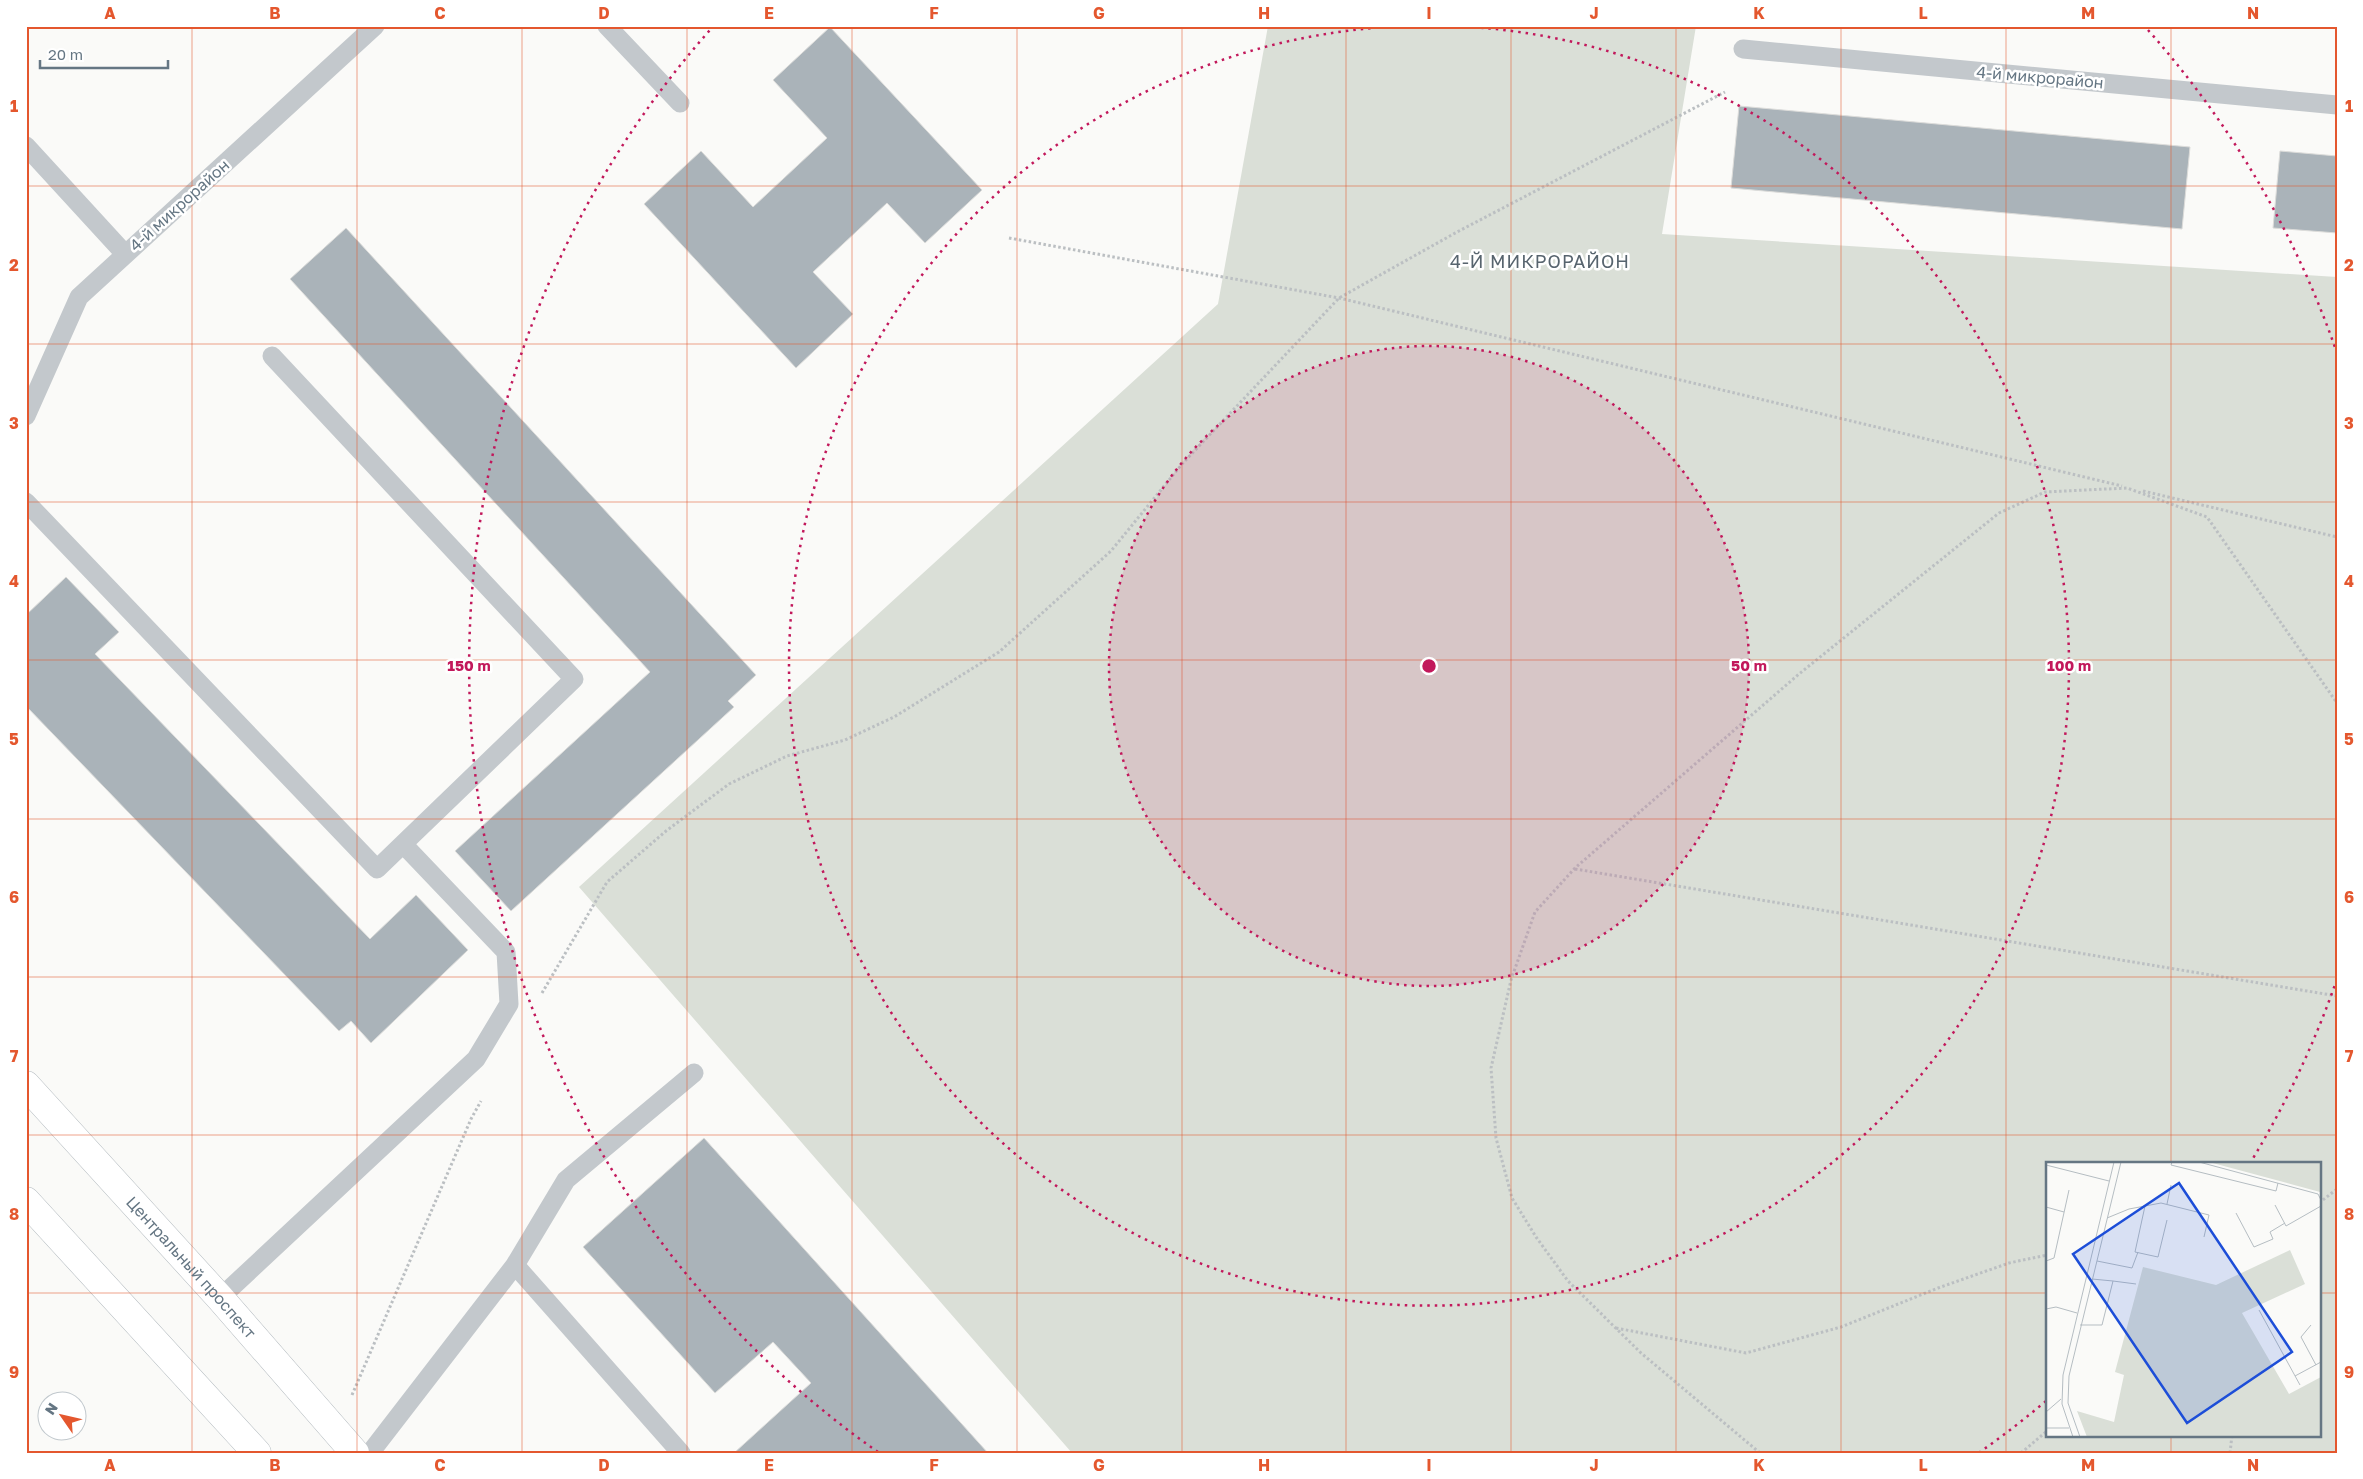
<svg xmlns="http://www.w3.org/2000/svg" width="2363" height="1479" font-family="'Golos Text',sans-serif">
<rect width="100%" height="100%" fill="#fafaf8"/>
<path fill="#dadfd7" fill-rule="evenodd" d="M1268,26H1696L1662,234L2337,277V1453H1072L579,887L1218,304ZM2047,1163H2319V1435H2047Z"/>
<path fill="#aab3b9" stroke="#dcdcda" d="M830,27L982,190L925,243L887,203L813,272L853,314L796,368L644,204L701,151L753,207L827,138L773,80Z
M1739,106L2190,147L2182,229L1731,188Z
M2280,151L2337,156V233L2273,228Z
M346,228L756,675L728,701L734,707L511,911L455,851L650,672L290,279Z
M66,577L119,632L95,654L370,939L416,895L468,950L371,1043L351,1021L339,1031L26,706V615Z
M704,1138L988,1453H734L811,1383L773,1342L715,1393L583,1247Z"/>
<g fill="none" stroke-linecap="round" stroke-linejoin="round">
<g stroke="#b3babf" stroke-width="29">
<g id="secondary">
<path id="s1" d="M26,1085L220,1298L355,1453"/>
<path d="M26,1201L257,1453"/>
</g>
</g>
<path stroke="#bbbfc2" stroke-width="3" stroke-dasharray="2.5 2.5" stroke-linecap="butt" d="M1009,238L1339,298L2122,486
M2143,491L2337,537
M1575,869L2337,996
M542,993L607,882L666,831L729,784L787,756L845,740L894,717L999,652L1111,551L1182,464L1339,298L1457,232L1725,92
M2319,1203L2337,1189
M1616,1328L1746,1353L1841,1327L1938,1288L2009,1263L2047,1255
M352,1395L471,1119L481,1101
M1760,1453L1641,1353L1568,1281L1536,1237L1512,1198L1496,1138L1491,1068L1511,980L1535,912L1575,868L1799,674L1999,513L2045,492L2127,488L2207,517L2337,703
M2021,1453L2047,1431
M2230,1453L2232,1435"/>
<path stroke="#c3c8cc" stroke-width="19" d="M607,26L680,103
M1743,49L2337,105
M26,146L125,254
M26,416L79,297L375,26
M26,502L377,869L574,679L272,356
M515,1265L566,1180L694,1073
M220,1298L476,1059L509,1004L506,952L403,844
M370,1453L515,1265L681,1453"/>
<use href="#secondary" stroke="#fff" stroke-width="28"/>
</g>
<path fill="none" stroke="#e4572e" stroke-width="1" stroke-opacity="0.55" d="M192,26V1453M357,26V1453M522,26V1453M687,26V1453M852,26V1453M1017,26V1453M1182,26V1453M1346,26V1453M1511,26V1453M1676,26V1453M1841,26V1453M2006,26V1453M2171,26V1163M26,186H2337M26,344H2337M26,502H2337M26,660H2337M26,819H2337M26,977H2337M26,1135H2337M26,1293H2047M2319,1293H2337M2171,1435V1453"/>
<circle cx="1429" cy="666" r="320" fill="#c2185b" fill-opacity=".12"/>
<g fill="none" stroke="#c2185b" stroke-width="2.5" stroke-dasharray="2.5 5">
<circle cx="1429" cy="666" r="320"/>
<path d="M1451 26A640 640 0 1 1 1407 26"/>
<path d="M2337 979A960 960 0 0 1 2252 1160M2046 1401A960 960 0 0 1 1980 1452M878 1452A960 960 0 0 1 710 30M2148 30A960 960 0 0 1 2337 353"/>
</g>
<g text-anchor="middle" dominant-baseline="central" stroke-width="5" stroke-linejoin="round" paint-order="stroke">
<g font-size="16" fill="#657683" stroke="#fff">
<text transform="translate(2040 77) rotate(5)">4-й микрорайон</text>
<text transform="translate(179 205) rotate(-42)">4-й микрорайон</text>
<text stroke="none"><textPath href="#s1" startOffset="246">Центральный проспект</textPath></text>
</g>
<g font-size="18" letter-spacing="1" fill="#57646e" stroke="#fff">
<text x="1540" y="261">4-Й МИКРОРАЙОН</text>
</g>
</g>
<g transform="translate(2046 1162)">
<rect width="275" height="275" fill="#fafaf8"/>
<path d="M163,0H275V32L274,30ZM244,88L259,122L196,151L243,232L275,215V275H41L31,249L68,260L78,213L69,210L97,105L170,123Z" fill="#dadfd7"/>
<path fill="none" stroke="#b5bdc2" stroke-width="1" d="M126,0L125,3L230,29L232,21M153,0L272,32L275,38M0,3L63,19M121,42L125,23M229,43L240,64L275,44M99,44L89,90L112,95L121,58M0,45L18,50M190,51L208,85L227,77L224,70L239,61M61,56L83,47L115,41L163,53L158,75M0,99L8,96L23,28M51,99L86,106L92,90M67,119L90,122M0,147L10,145L31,151M213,148L254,223M34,163H56L67,119L46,117M265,163L255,175L270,203M249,214L275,200M0,250L15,237M0,266H23M27,275L16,242L17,213L68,0M34,275L22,241L23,214L75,0"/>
<path fill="#1d4ed8" fill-opacity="0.15" stroke="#1d4ed8" stroke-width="2.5" d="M133,21L246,190L141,261L27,92Z"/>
<rect width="275" height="275" fill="none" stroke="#657683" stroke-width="2.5"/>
</g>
<circle cx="1429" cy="666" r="8" fill="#c2185b" stroke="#fff" stroke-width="2.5"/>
<g font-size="15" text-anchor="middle" font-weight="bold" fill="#c2185b" stroke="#fff" stroke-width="5" stroke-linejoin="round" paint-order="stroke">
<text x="1749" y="671">50 m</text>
<text x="2069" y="671">100 m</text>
<text x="469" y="671">150 m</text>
</g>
<rect width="2363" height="1479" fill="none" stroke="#ffffff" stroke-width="55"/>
<g transform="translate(62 1416) rotate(304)"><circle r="24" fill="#ffffff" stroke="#c1c8cd"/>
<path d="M0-4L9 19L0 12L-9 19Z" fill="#e4572e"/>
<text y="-8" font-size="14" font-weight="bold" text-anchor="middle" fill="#657683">N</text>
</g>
<path d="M40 60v8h128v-8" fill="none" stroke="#657683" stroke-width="2.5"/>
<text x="48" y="60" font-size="15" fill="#657683" stroke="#ffffff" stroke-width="4" paint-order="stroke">20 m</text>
<rect x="28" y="28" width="2308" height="1424" fill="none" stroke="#e4572e" stroke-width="2"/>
<g font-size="16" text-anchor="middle" font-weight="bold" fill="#e4572e">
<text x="110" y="19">A</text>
<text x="275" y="19">B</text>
<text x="440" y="19">C</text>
<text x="604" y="19">D</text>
<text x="769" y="19">E</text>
<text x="934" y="19">F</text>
<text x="1099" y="19">G</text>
<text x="1264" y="19">H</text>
<text x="1429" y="19">I</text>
<text x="1594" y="19">J</text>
<text x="1759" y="19">K</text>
<text x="1923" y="19">L</text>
<text x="2088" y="19">M</text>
<text x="2253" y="19">N</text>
<text x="14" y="112">1</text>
<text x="2349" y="112">1</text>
<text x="14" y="271">2</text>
<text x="2349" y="271">2</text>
<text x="14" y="429">3</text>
<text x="2349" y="429">3</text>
<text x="14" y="587">4</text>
<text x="2349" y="587">4</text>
<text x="14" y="745">5</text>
<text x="2349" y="745">5</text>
<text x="14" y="903">6</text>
<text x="2349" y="903">6</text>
<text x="14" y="1062">7</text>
<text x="2349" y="1062">7</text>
<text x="14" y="1220">8</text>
<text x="2349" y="1220">8</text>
<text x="14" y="1378">9</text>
<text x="2349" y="1378">9</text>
<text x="110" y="1471">A</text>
<text x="275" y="1471">B</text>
<text x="440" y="1471">C</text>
<text x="604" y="1471">D</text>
<text x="769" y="1471">E</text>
<text x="934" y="1471">F</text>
<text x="1099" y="1471">G</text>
<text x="1264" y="1471">H</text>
<text x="1429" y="1471">I</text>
<text x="1594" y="1471">J</text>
<text x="1759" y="1471">K</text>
<text x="1923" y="1471">L</text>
<text x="2088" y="1471">M</text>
<text x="2253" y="1471">N</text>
</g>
</svg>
